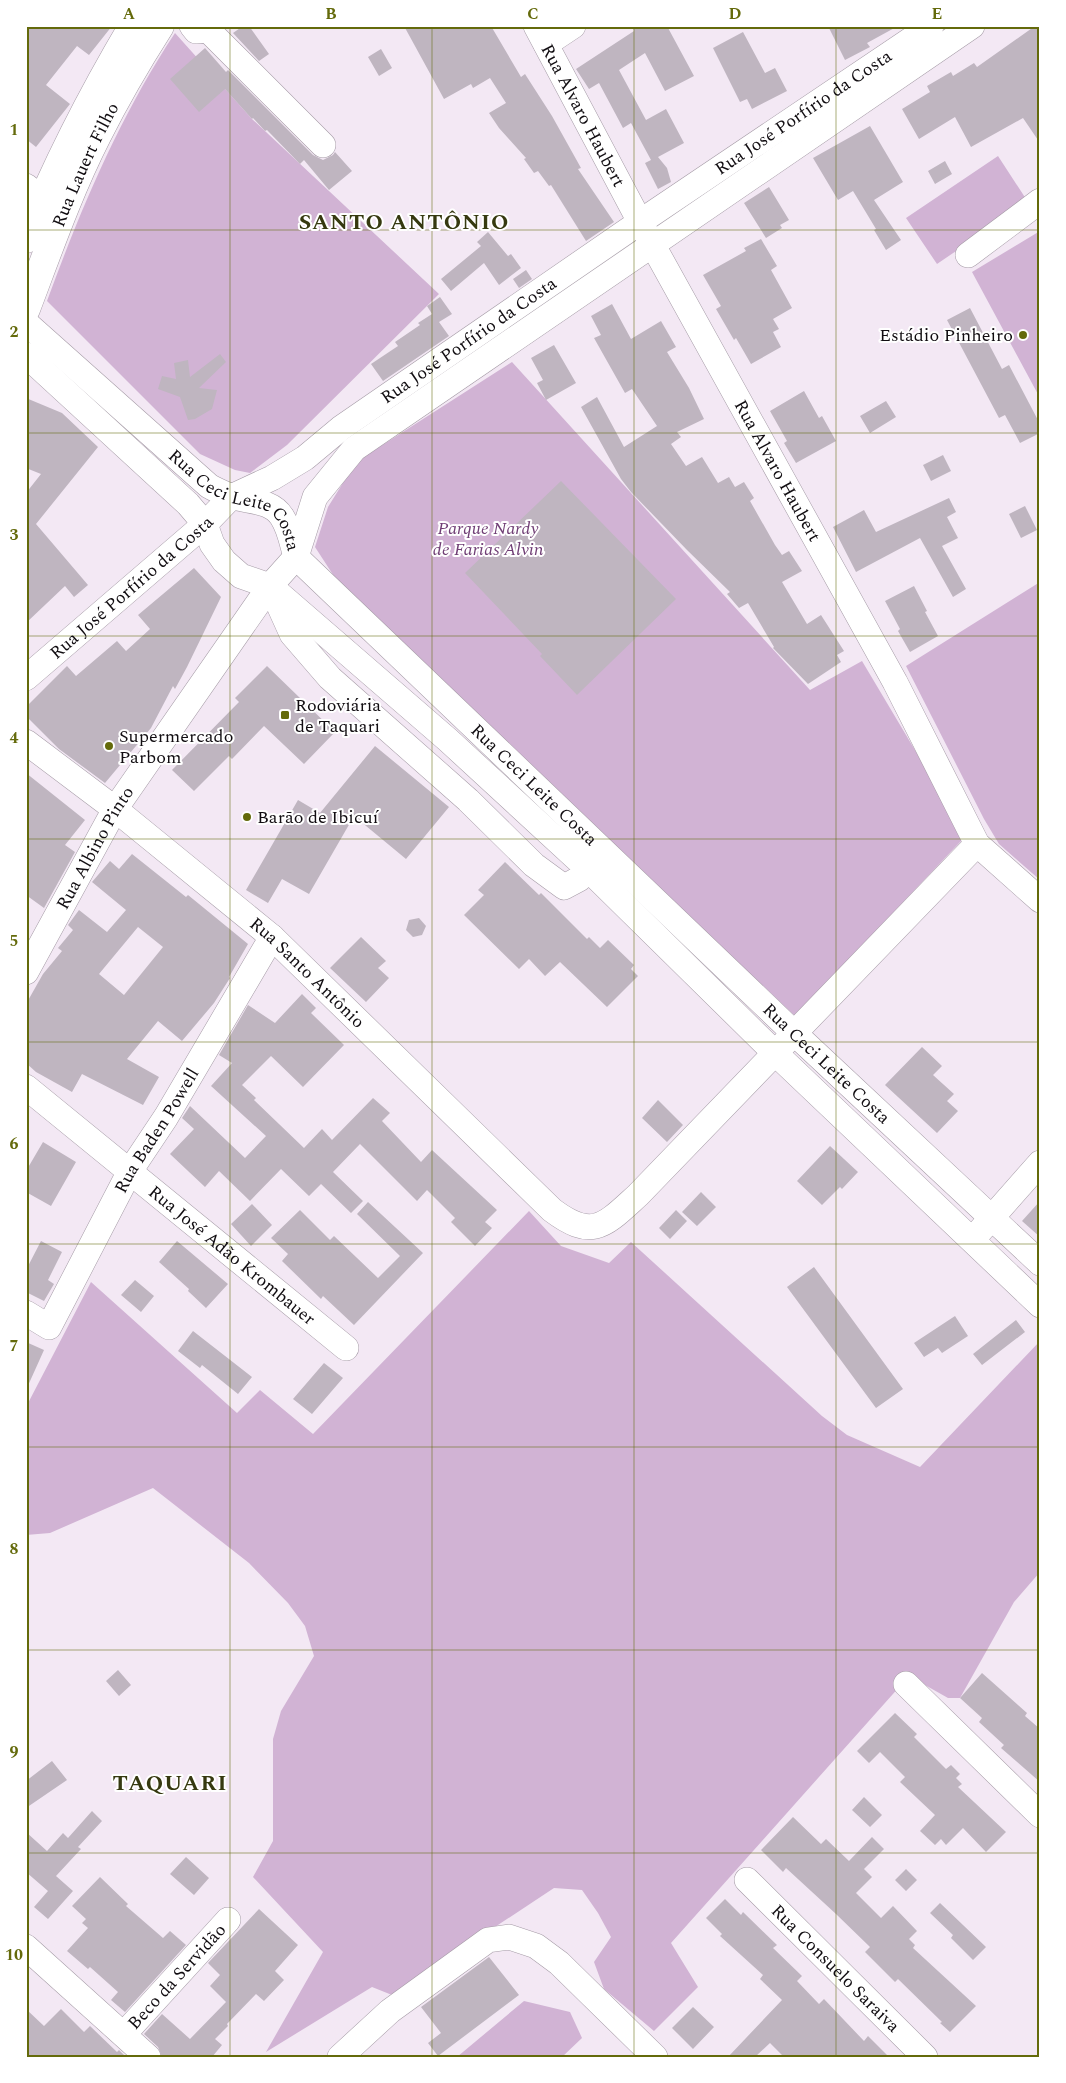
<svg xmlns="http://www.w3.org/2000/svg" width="1066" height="2083" font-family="Spectral,serif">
<rect width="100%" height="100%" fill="#f3e8f4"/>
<path fill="#d1b3d4" d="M175,33L252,119L439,294L287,445L250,473L235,470L200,454L47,301C81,208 120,116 175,33Z
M998,156L1028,202L937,264L906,218Z
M1040,231V398L972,272Z
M512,362L810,690L862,661L953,814L962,840L795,1016L341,587L315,547L328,507L356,462Z
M1040,582V880L999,844L984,819L906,666Z
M529,1211L561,1246L609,1263L631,1242L822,1416L847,1435L920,1467L1040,1341V1572L1014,1602L960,1698H948L909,1676L671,1943L698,1987L654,2031L604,1989L594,1962L611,1937L598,1913L582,1890L554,1888L392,1995L372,1987L266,2052L323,1952L253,1877L273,1841V1739L281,1711L314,1656L305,1626L288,1603L249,1563L153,1488L50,1533L26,1535V1407L91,1282L237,1413L260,1390L313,1434Z
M524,2001L570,2012L582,2038L562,2057H457Z"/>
<path fill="#bfb5c0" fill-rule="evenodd" d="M26,26H112L89,55L77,46L46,85L70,104L36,147L26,139Z
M243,26H249L269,54L259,61L233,33Z
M404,26H491L521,77L525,74L552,116L581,168L578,169L614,222L586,241L551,185L549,186L538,171L534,173L524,159L526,158L499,128L489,113L506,103L490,78L473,88L471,84L444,99Z
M632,26H667L694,76L665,91L645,53L619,70L646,120L666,109L684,143L658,157L667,168L671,182L658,189L645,163L651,160L631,123L623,128L599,83L589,89L576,69L634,31Z
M828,26H898L867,43L870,47L845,60Z
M1035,26H1040V143L1023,118L971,147L955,117L919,139L902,109L930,92L927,86L951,72L953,76L974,63L977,67Z
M743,32L765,73L775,68L787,91L752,109L747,99L740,102L713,48Z
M205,48L226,72L228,70L313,155L323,160L333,155L335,152L352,171L329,190L304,160L300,164L267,130L265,131L253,118L252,119L225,89L199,112L170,79Z
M381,49L392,68L379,76L368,57Z
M870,126L903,182L874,200L901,240L886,250L874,230L876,229L853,191L838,200L813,158Z
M945,161L952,174L935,184L928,171Z
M769,187L789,220L780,225L782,228L766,238L744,203Z
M488,232L508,256L511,254L521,268L499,285L484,263L451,291L441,279L481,246L477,242Z
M761,239L777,266L771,270L792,308L773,319L779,329L773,332L781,347L751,364L736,338L734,340L716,309L721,306L703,275L746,251L744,248Z
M526,270L532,279L519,288L513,279Z
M440,297L452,314L439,322L449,336L383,381L371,364L398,346L395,342L420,325L418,323L432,314L427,306Z
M612,304L631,339L661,321L676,347L667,352L689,388L704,419L677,432L681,437L671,444L686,466L702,457L718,483L729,477L735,487L744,482L754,498L750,501L775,545L782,555L789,551L802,571L782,582L807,624L821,615L844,651L837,655L841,662L808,684L773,648L774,647L748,603L739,608L727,594L730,592L687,550L631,492L621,479L581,407L597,397L624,447L657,426L632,389L625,393L594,338L601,335L591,316Z
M970,308L1002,369L1009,365L1040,424V433L1020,443L1005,415L999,418L947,320Z
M554,345L576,383L546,400L537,383L543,380L531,358Z
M220,354L226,362L199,388L217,390L212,409L195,419L188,420L180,397L158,389L162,376L176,379L174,363L188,360L190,377Z
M804,391L819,418L822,416L836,441L796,463L784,443L787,441L770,411Z
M26,398L62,413L98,447L36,524L88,585L74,597L65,586L26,623V493L41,474L26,468Z
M886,401L896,417L870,433L860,416Z
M943,455L951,471L931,481L923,465Z
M561,481L676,599L577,695L540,656L542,654L465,573Z
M949,498L956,512L947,517L958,538L942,546L966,589L953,597L920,538L856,572L833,527L864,510L876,532Z
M1025,506L1037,530L1021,538L1009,514Z
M194,568L221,597L187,667L175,689L173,686L151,728L105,783L59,749L26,716V707L67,666L76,676L117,641L126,651L150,629L138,615Z
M914,586L927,611L925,612L938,636L910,652L898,631L900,629L885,601Z
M267,666L335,732L304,764L264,726L232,759L229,756L194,791L172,770L239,702L235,698Z
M375,746L449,807L406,859L354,816L309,894L282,879L268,903L246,890L298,800L320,813Z
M26,773L85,820L65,845L75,852L44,908L26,895Z
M132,854L186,897L188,895L248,944L229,977L230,978L214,1003L182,1041L158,1021L127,1059L159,1077L143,1105L82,1074L72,1092L36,1072L26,1063V1004L43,974L62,951L58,948L73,930L68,925L79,910L107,932L126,910L92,882L110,861L119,869ZM138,927L163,947L124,995L99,974Z
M505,862L539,895L541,893L587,939L589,937L600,948L608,940L634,965L631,969L638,976L607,1007L560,962L545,976L529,959L519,969L464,915L484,895L478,890Z
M419,918L426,926L422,935L413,937L406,930L409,920Z
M361,937L386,961L378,968L389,978L366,1002L330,968Z
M302,994L316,1008L311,1013L344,1045L303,1087L271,1056L242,1085L256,1098L254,1100L304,1148L322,1129L332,1140L373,1098L390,1113L382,1121L421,1162L432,1150L497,1210L485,1222L492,1228L475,1246L451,1222L455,1218L427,1190L417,1201L360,1144L333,1172L363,1201L351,1213L321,1184L309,1196L281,1169L250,1201L219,1171L205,1187L170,1154L194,1129L182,1118L190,1106L245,1158L266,1136L211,1086L232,1063L219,1055L248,1005L275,1023Z
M922,1047L942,1066L933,1075L954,1094L947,1101L958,1111L937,1133L885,1085Z
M658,1100L683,1125L667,1142L642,1118Z
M43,1142L76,1162L51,1206L26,1192V1171Z
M830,1146L858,1172L842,1189L840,1187L822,1205L797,1181Z
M701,1192L716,1207L697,1226L682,1212Z
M1040,1201V1237L1022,1221Z
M368,1202L423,1253L354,1325L323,1296L321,1299L282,1261L288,1254L271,1238L300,1210L330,1240L334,1236L378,1278L400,1256L357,1214Z
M252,1204L272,1225L251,1246L231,1224Z
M676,1210L687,1221L670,1239L659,1228Z
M41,1241L62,1252L48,1280L54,1284L44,1301L26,1292V1270Z
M177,1241L228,1284L206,1308L188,1291L189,1289L159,1262Z
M814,1267L903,1389L876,1408L787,1287Z
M135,1280L154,1296L141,1312L121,1295Z
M955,1316L968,1336L942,1353L938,1348L924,1357L914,1343Z
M1016,1320L1025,1332L982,1365L973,1354Z
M193,1331L252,1377L238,1394L202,1365L200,1368L178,1351Z
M26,1342L44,1350L26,1390Z
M324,1363L343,1378L312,1414L293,1399Z
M118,1670L131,1685L119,1696L106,1681Z
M982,1673L1027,1713L1025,1716L1040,1729V1782L1001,1748L1004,1745L979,1722L982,1718L960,1698Z
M895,1713L917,1734L914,1737L946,1769L951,1765L960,1774L956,1778L962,1784L958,1787L1006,1832L986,1852L963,1828L946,1845L941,1839L935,1845L920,1831L935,1815L900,1782L905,1777L880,1752L869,1763L857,1751Z
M52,1761L67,1780L26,1808V1781Z
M864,1797L882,1815L870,1827L852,1810Z
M92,1811L102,1821L78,1847L81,1849L56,1876L73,1891L48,1919L34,1907L48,1891L26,1872V1832L47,1851L63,1833L68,1838Z
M793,1817L821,1844L826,1839L849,1861L872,1837L884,1849L864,1869L872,1877L856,1893L881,1918L893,1906L917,1931L909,1939L915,1945L913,1948L976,2006L950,2032L940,2023L942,2022L898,1979L895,1982L865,1952L870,1947L836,1914L786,1868L783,1872L761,1850Z
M186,1857L209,1878L194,1895L170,1874Z
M906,1869L917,1880L906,1891L895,1880Z
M100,1877L128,1904L126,1906L163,1938L170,1931L186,1945L125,2012L111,2000L118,1992L90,1967L88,1969L67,1951L88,1928L82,1923L86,1919L72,1906Z
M725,1899L741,1915L743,1912L777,1945L773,1948L802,1976L797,1981L819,2004L824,1999L864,2041L868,2036L889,2057H784L770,2043L755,2057H728L782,2000L760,1979L763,1975L720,1936L722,1934L706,1918Z
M940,1903L986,1947L973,1960L951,1938L953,1935L930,1913Z
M259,1909L298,1945L275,1971L284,1980L264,2001L256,1994L227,2024L228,2026L215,2039L222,2045L212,2057H162L158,2047L144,2034L162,2014L190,2039L226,2002L210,1986L220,1975L208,1963Z
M489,1957L519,1995L438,2056L428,2043L441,2033L421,2007Z
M693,2007L714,2027L693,2049L672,2028Z
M26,2009L44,2026L61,2009L84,2032L90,2026L117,2052L119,2050L126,2057H26Z"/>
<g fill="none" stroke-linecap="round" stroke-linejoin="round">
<g stroke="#a59ba6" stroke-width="26">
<g id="minor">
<path d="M192,26L196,31L208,30L323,145"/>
<path id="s1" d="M536,26L640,222L895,682L977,844L1040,900"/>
<path d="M546,44L573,26"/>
<path d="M26,186L58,211"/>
<path d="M968,255L1040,201"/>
<path id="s2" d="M26,323L209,486C216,490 223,493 230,496C247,502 271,499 282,517C290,529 292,544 296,557L794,1033L1040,1263"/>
<path d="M26,355L188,504L205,524L212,544L224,561L241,576L270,586L448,740L587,868L775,1053L1040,1305"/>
<path d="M273,592L292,634L330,678L468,800L534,865L564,887L579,879L598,857"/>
<path id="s3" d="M26,678L205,524L231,497L272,478L305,458L341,428L640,222L931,26"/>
<path id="s4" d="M26,742L115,809L272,937L552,1210C593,1241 605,1225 638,1195L977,844"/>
<path id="s5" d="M26,972L115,809L270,586L296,557L315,497L354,449L972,26"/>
<path id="s6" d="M26,1087L346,1348"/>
<path d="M980,1231L1040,1163"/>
<path id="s7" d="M26,1313L49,1327L130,1171L166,1117L272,937"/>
<path d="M906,1684L1040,1815"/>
<path id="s8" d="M747,1880L925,2057"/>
<path d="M26,1947L148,2057"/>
<path id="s9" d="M124,2034L228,1920"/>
<path d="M340,2057L390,2011L488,1940L509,1937L536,1946L559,1963L655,2057"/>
</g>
</g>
<g stroke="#a59ba6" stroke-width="29">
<g id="major">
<path d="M26,239C56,165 92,95 133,26"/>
<path id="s10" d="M26,309C48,251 69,191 97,136C116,98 137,62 160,26"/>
</g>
</g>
<use href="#minor" stroke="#fff" stroke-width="25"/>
<use href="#major" stroke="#fff" stroke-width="28"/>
</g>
<path fill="none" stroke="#646a0b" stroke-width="1" stroke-opacity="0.55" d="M230,26V2057M432,26V2057M634,26V2057M836,26V2057M26,230H1040M26,433H1040M26,636H1040M26,839H1040M26,1042H1040M26,1244H1040M26,1447H1040M26,1650H1040M26,1853H1040"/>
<g fill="#646a0b" stroke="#fff" stroke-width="2">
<circle cx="1023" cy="335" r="5"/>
<rect x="280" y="710" width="10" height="10" rx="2.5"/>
<circle cx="109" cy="746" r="5"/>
<circle cx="247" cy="817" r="5"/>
</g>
<g text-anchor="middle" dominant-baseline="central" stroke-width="4" stroke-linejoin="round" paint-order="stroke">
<g font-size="18" fill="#110d11" stroke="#fff">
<text stroke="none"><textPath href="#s3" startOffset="964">Rua José Porfírio da Costa</textPath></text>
<text stroke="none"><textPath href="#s1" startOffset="101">Rua Alvaro Haubert</textPath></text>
<text stroke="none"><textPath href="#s10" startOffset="156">Rua Lauert Filho</textPath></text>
<text stroke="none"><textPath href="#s3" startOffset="559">Rua José Porfírio da Costa</textPath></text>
<text stroke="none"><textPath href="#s1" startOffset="506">Rua Alvaro Haubert</textPath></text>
<text stroke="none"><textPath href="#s2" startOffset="278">Rua Ceci Leite Costa</textPath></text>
<text stroke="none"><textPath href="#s3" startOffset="139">Rua José Porfírio da Costa</textPath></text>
<text stroke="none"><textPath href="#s2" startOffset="698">Rua Ceci Leite Costa</textPath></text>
<text stroke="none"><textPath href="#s5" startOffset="142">Rua Albino Pinto</textPath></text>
<text stroke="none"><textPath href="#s4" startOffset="364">Rua Santo Antônio</textPath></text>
<text stroke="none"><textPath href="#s2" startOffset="1102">Rua Ceci Leite Costa</textPath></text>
<text stroke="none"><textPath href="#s7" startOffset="251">Rua Baden Powell</textPath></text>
<text stroke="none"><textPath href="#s6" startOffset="266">Rua José Adão Krombauer</textPath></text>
<text stroke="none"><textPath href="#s8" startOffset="125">Rua Consuelo Saraiva</textPath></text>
<text stroke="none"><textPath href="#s9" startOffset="78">Beco da Servidão</textPath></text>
</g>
<g font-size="18" fill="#110d11" stroke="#fff" text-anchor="start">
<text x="1013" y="335" text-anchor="end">Estádio Pinheiro</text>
<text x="295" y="705">Rodoviária<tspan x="295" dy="21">de Taquari</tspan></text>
<text x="119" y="736">Supermercado<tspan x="119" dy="21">Parbom</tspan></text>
<text x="257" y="817">Barão de Ibicuí</text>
</g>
<g font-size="18" font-style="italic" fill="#703e75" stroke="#fff">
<text x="488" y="528">Parque Nardy<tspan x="488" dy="21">de Farias Alvin</tspan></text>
</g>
<g font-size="22" font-weight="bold" letter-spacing="1" fill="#363910" stroke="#fff">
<text x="404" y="222">SANTO ANTÔNIO</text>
<text x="170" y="1783">TAQUARI</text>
</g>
</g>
<rect width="1066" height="2083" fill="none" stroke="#ffffff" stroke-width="55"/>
<rect x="28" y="28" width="1010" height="2028" fill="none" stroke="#646a0b" stroke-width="2"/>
<g font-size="16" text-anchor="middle" font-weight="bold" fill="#646a0b">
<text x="129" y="19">A</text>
<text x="331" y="19">B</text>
<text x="533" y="19">C</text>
<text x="735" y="19">D</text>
<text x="937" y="19">E</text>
<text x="14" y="135">1</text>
<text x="14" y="337">2</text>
<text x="14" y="540">3</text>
<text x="14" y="743">4</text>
<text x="14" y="946">5</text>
<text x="14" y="1149">6</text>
<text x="14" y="1351">7</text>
<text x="14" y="1554">8</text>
<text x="14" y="1757">9</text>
<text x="14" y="1960">10</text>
</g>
</svg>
